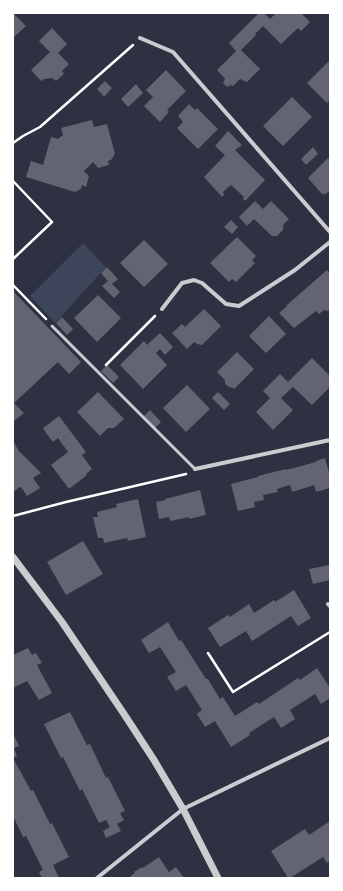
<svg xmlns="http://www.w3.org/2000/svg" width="343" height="891" font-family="'Golos Text',sans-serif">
<rect width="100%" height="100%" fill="#2d3142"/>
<path fill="#3c4559" d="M83,243L106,267L55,323L30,296Z"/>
<path fill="#626471" d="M13,13L26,26L13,38Z
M259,13H264L270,19L276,13H301L310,22L301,31L298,28L281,44L263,26L255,34L256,35L241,50L260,69L247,82L240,79L233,86L231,85L227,87L223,83L225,79L217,70L236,51L229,43Z
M52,28L67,44L58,53L69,64L62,71L64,74L56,81L52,78L44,79L41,81L31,70L50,52L39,41Z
M330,60V100L327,103L307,83Z
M166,70L186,91L167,110L169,112L160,122L144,106L153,97L146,90Z
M105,81L112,88L104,97L97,89Z
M136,84L143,93L128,107L121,99Z
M292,97L312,117L283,146L263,126Z
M189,104L195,110L197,108L218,129L198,149L177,128L183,122L178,116Z
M92,120L94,127L107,124L115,154L111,160L108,161L109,165L98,168L93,162L84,171L89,176L86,187L82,185L81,189L75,192L26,177L31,161L43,165L51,137L58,139L63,135L61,128Z
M228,131L242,145L235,150L265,180L245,201L243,199L244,197L231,185L223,192L224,195L222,197L204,177L225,155L215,146Z
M313,147L318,154L306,165L301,159Z
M328,158L330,161V190L326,194H322L308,178Z
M255,201L263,209L271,201L289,219L283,225V230L277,236H272L254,219L247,226L239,217Z
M231,220L238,227L232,234L224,227Z
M237,237L256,256L252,260L255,263L236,282L232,279L229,282L210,263Z
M144,240L168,264L144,287L120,263Z
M107,267L118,279L112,284L120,292L114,298L102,286L108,281L101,273Z
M327,270L330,273V309L328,311L324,310L319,314L316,311L294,328L279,313L287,306V305Z
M13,291L81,362L69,374L58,362L14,403L24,413L14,421L13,419Z
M98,295L121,318L97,342L74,318Z
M204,309L221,326L202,345L197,344L194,342L187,349L172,333L182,324L185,327Z
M269,316L286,334L266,353L249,336Z
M62,317L73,329L67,335L56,323Z
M160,333L173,347L165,355L160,349L156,353L167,365L143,389L120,365L144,341L147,345Z
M237,352L254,369L234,389L233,388L229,387L225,384V380L217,372Z
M312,358L330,376V387L312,405L293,387L281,398L293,410L273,430L256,412L270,398L263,391L280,374L288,382Z
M107,365L119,377L113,383L101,371Z
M187,385L210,409L186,432L163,408Z
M98,392L124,419L114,428H108L100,436L77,412Z
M218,392L230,404L224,410L212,398Z
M150,410L161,422L155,428L144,416Z
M59,416L86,452L82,455L92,469L86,474L87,475L69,489L51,465L68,452L58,438L53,442L46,433L43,428Z
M13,441L19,451L41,473L33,478L40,488L27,496L21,487H20L13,492Z
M325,458L330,476V488L316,492L314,485L292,492L290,485L277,489L278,492L263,495L264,500L254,502L255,507L238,511L231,484L258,477V476L286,469V470L316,462V461Z
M200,490L206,515L189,519V517L170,521L169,517L159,519L156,502L166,500L165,499Z
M138,499L146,537L128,541L127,538L104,543L103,538H98L93,517H98L97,512L117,507L116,504Z
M83,541L103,574L66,595L47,562Z
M330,565V580L313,584L309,569Z
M294,590L311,618L298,626L291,616L252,641L246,631L220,647L208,628L228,615L230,617L249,604L254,613L274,600L275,602Z
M168,622L179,641L181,640L206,679H208L220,699L223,697L235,716L257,702L259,704L298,678L300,680L317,668L330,688V698L321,704L315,694L290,710L295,719L281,728L274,717L249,733L250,735L231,747L215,721L205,727L197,714L202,710L186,685L176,691L167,677L176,672L160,647L149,653L141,640Z
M28,648L32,655L36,653L42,663L37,665L52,693L39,700L27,681L13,688V655Z
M70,712L87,745L90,744L106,778L108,777L125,811L120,813L124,820L117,824L121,831L106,838L103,831L110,827L106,820L99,823L82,789L80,791L63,757L61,758L44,724Z
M13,733L19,746L14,748L17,756L13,758L31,791L33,790L50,824L52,823L69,857L53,865L59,878H42L39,872L43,870L26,836L23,837L13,816Z
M330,821V861L327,863L323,857L290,878H288L271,851L305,829L309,835Z
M159,857L169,872L176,867L184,878H128L135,873L134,872L142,867L143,868Z"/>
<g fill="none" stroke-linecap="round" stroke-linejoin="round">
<path stroke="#fff" stroke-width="2.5" d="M13,143L23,136L40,127L133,45
M13,181L52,222L13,259
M13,285L46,319
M106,365L155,316
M13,516L66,502L186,474
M208,653L233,692L330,632"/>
<path stroke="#caccd0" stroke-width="3" d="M52,326L195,469"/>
<path stroke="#caccd0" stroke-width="4" d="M140,38L173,52L330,232
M162,309L182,283L194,280L202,283L226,304L239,306L295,270L330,242
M195,469L330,440
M328,604L330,606
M97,878L183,809L330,738"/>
<path stroke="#caccd0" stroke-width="7" d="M13,557L62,622L124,714L154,760L183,809L218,878"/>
</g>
<rect width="343" height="891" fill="none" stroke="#ffffff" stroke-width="28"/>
</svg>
